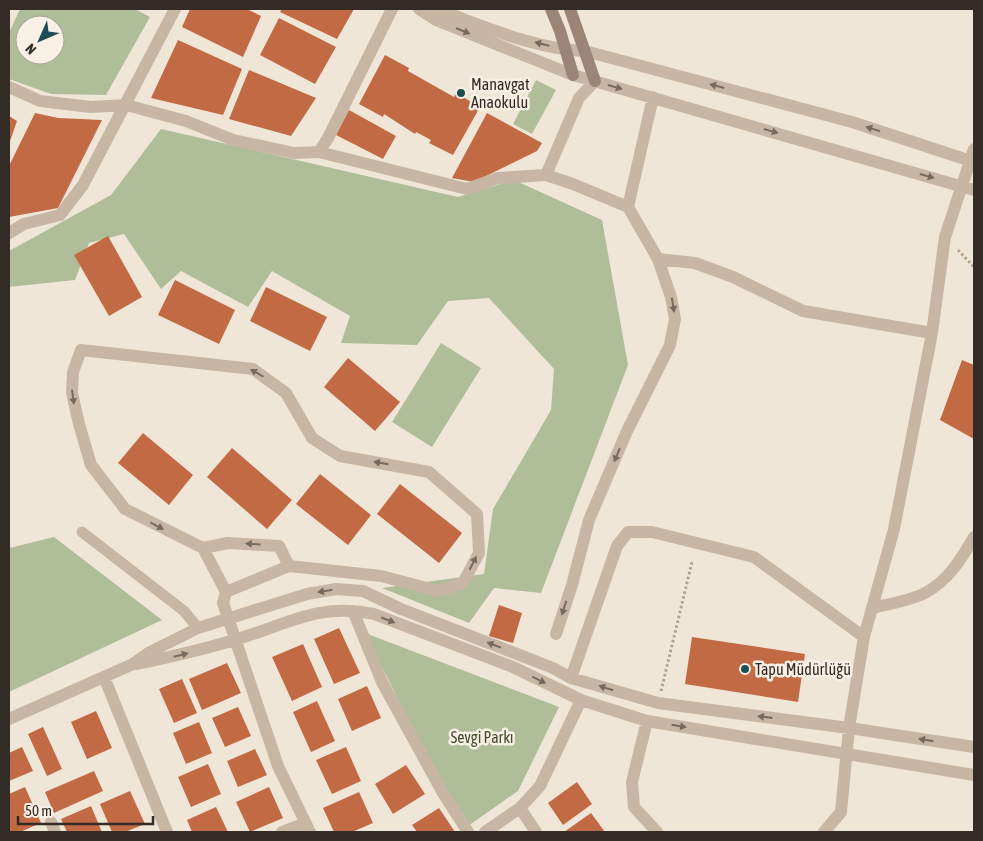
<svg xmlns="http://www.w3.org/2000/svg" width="983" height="841" font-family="'Asap Condensed',sans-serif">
<rect width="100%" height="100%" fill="#f0e6d8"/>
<path fill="#afbe99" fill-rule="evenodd" d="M20,9H135L150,17L106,95L51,94L9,79V33ZM25,25H55V55H25Z
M536,80L556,90L532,134L513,124Z
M161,129L458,197L514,180L602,220L628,365L541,593L494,588L469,623L382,588L484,574L493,509L551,410L554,369L489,298L448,301L417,345L341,343L350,316L272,271L248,307L181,271L161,289L124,234L89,243L75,280L9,287V251L111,195Z
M441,343L481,368L432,447L392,422Z
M54,537L162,620L9,692V548Z
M365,633L559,707L518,791L468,826L415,733Z"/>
<path fill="#c26a44" d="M190,9H247L261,16L243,57L182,27Z
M282,9H354L337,39L280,12Z
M279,18L336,47L315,84L260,55Z
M178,40L242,69L223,115L151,98Z
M385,55L409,68L408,71L454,97L456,93L480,107L453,155L429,143L431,140L416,132L415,134L384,114L383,117L359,104Z
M249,70L316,98L291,136L229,119Z
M349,110L396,136L383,159L336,135Z
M35,113L58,118L102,120L58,208L9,217V166Z
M487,113L542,143L537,151L474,182L452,178Z
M9,116L17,121L9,144Z
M108,236L142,297L109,316L74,255Z
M175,280L235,310L219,344L158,315Z
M266,287L327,317L310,351L250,321Z
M348,358L400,402L375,431L324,387Z
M962,360L974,365V439L940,420Z
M143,433L193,475L169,505L118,463Z
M232,448L292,500L267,529L207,477Z
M320,474L371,515L348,545L296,504Z
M400,484L462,533L439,563L377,514Z
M499,605L522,613L513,643L489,636Z
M339,628L360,673L334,684L314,639Z
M692,637L805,654L798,702L685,684Z
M303,644L322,687L292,701L272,657Z
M227,663L241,693L202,710L189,679Z
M182,679L197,713L174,723L159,689Z
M367,686L381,718L352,731L338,699Z
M317,701L335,741L311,752L293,712Z
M238,707L251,736L225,747L212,718Z
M96,711L112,748L87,759L71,722Z
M199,722L212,753L186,764L173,733Z
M43,727L62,769L47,776L28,734Z
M22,747L33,771L9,781V753Z
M346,747L361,781L332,794L316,760Z
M255,749L267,775L238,787L227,761Z
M208,764L221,794L191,807L178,777Z
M406,765L425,794L393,814L375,784Z
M94,771L103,791L54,813L45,792Z
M577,782L592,804L563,825L548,803Z
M25,787L41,823L20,832H10L9,794Z
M269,787L283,818L250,832L236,802Z
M130,791L145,824L125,832H112L100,804Z
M359,792L373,823L352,832H334L323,808Z
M91,806L102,832H67L61,819Z
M216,807L228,832H192L187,820Z
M439,808L455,832H417L412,825Z
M591,813L605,832H564Z"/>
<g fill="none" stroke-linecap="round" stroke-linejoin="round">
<path stroke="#b3a08f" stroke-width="3" stroke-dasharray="2.5 2.5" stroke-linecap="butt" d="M958,250L974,267
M661,691L692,562"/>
<path stroke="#c7b6a4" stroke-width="11" d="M82,532L184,611L198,628"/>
<path stroke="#c7b6a4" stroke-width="12" d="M419,9L436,20L573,75L974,190
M436,9C484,26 533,49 585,51L852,122L974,162
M595,81L579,98L546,175L573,184L628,207
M9,87L40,101L91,107L126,105L186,121L233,140L294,153L319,152L328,138L392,9
M319,152L467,189L498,178L546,175
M9,233L24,224L60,215L83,185L175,9
M658,259L695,263L733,277L803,311L932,333
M203,548L228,543L279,546L289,566
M226,592L289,566L381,576L438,591L463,583L479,553L477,514L429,472L340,456L312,438L286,393L253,369L81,350L73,372L72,393L79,424L91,465L125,509L203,548L226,592L223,603L278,766L310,832
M872,608C889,604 909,601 925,593C948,581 962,558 974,537
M353,611L382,682L443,793L468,832
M556,634L572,585L589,520L627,431L670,345L675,319L671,297L658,259L628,207L653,97
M864,637L894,529L932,333L945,237L974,149
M137,664C170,657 202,650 234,640C287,625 317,602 374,614L513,667L581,700L647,721L974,775
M104,677L167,832
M571,678L617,546L628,532H652L754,557L864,637L849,728L841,812L824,832
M9,719L133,664L150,652L198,628L307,594L336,589L363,591L401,609L553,668L571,678L658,703L849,728L974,747
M647,721L632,782L634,807L657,832
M520,808L536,832
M51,822L55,832
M282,832L305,823
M485,832L520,808L540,786L581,700"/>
<path stroke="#9a8576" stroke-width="12" d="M551,9L560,31L573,75
M570,9L595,81"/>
</g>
<defs><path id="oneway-solid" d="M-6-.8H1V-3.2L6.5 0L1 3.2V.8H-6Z" transform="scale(1.25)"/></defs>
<g fill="#766a5f">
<use href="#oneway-solid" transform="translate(463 31) rotate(22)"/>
<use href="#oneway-solid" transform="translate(542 44) rotate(-166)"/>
<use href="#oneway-solid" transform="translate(717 86) rotate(-165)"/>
<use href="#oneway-solid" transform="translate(615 87) rotate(16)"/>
<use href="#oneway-solid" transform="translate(873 129) rotate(-162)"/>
<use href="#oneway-solid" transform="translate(771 131) rotate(16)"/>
<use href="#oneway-solid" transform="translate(927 176) rotate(16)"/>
<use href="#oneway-solid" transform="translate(673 305) rotate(81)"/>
<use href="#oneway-solid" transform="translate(257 373) rotate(-150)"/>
<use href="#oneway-solid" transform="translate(73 397) rotate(82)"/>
<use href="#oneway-solid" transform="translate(617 455) rotate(113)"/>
<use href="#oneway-solid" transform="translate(381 463) rotate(-170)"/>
<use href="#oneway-solid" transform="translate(157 526) rotate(28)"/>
<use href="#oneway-solid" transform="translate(253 544) rotate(-177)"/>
<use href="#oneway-solid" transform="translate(473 563) rotate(-63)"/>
<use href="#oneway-solid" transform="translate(325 591) rotate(171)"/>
<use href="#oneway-solid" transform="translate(564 608) rotate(108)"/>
<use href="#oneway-solid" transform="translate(388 620) rotate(21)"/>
<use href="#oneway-solid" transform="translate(494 645) rotate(-159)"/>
<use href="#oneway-solid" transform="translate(181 655) rotate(-14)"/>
<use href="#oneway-solid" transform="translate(539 680) rotate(26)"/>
<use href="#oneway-solid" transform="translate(606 688) rotate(-163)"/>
<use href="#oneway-solid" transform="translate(765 717) rotate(-173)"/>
<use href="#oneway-solid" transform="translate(679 726) rotate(9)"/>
<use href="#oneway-solid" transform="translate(926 740) rotate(-171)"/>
</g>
<g fill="#1d4c53" stroke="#f8f0e4" stroke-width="2">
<circle cx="461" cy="93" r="5"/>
<circle cx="745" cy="669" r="5"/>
</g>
<g text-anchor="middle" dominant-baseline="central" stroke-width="5" stroke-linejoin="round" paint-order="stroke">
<g font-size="16" fill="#332b26" stroke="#f8f0e4" text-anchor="start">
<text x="471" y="84">Manavgat<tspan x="471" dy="18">Anaokulu</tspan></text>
<text x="755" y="669">Tapu Müdürlüğü</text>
</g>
<g font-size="16" fill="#40502a" stroke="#f8f0e4">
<text x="482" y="737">Sevgi Parkı</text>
</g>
</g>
<rect width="983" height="841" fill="none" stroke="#332b26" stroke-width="20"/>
<g transform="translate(40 40) rotate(225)"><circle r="24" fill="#f8f0e4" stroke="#a9a198"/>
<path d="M0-4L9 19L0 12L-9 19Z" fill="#1d4c53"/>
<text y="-8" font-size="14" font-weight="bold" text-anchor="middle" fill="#332b26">N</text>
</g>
<path d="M18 816v8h135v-8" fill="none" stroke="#332b26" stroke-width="2.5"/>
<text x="25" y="816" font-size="15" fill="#332b26" stroke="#f8f0e4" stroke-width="4" paint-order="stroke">50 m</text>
</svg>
